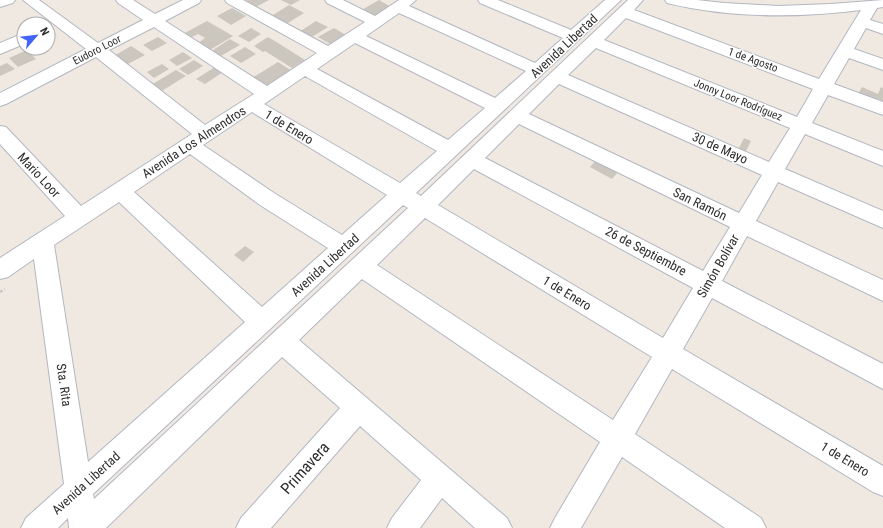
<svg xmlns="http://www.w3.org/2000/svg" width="883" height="528" font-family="'Roboto Condensed',sans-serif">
<rect width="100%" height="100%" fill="#efe9e1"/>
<path fill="#cbc7bf" d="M248,0H269L254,8L243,2Z
M281,0H300L291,5Z
M379,0L391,7L373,18L360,11Z
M289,5L304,13L283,26L268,18Z
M232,8L246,16L231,25L217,16Z
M207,21L233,36L210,50L198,43L205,38L198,34L190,38L183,34Z
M316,21L328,27L307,40L296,34Z
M251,28L261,34L249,42L238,36Z
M334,28L346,35L330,44L318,37Z
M158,37L167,43L152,51L143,45Z
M268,37L278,43L305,60L292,68L265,51L263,52L254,46Z
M230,39L240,45L219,57L210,52Z
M131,46L145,55L126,65L114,56Z
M245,47L256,54L241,63L230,56Z
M27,50L36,59L18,67L9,58Z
M183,52L192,58L177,66L169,60Z
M194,60L203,66L188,75L179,69Z
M278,62L292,71L267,87L252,78Z
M7,63L15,69L0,76V66Z
M162,64L169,69L154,78L147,72Z
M215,67L223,72L205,84L196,79Z
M176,70L186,76L160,92L151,85Z
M862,87L878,94L881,87L883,88V102L878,99L876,103L857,96Z
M744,138L751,141L744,155L737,152Z
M596,160L618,172L612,179L590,167Z
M245,246L254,252L243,262L234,255Z"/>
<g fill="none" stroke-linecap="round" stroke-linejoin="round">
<g stroke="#b4b7c1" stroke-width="2">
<path id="minor" d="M0,0H15L13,3L0,7Z
M23,0H39L98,43L143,20L118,3L116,0H133L155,14L183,0H201L199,3L165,21L267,86L317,53L227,3L225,0H243L328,46L365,22L327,3L325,0H343L375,16L399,0H416L409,6L535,63L563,38L480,3L478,0H498L571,30L605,0H621L416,193L421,196L628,0H643L634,10L819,79L861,10C798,18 729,18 667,3L665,0H697L724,3L778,6L831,4L883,0V7L877,8L870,20L883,24V34L866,28L854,49L883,59V70L849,58L834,84L883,102V115L828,95L812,123L883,151V166L805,134L785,169L883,211V228L778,182L756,221L883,280V301L747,236L722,281L883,364V389L712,298L683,349L883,466V496L873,492L672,369L635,434L761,518L766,528H725L622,457L581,528H550L555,518L600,442L362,279L299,340L507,518L512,528H475L442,498L420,528H387L392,518L421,480L360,426L271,528H236L241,518L340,408L282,357L106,528H69L68,518L58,528H21L26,518L64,484L34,259L8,277L0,279V258L65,216L0,144V126L6,127L81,206L192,134L96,57L6,104L0,106V93L86,49ZM399,13L526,71L495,98L366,36ZM626,18L813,89L797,117L604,40ZM154,27L254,94L205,125L109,50ZM355,43L485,108L448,140L317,69ZM596,48L790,128L769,162L568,75ZM305,76L437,151L400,183L264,104ZM559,84L762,175L739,213L529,114ZM252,112L387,195L342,235L274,193L203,145ZM519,124L730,227L703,271L485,158ZM190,154L260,205L328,248L262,307L134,192ZM474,169L693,288L663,338L438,205ZM119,202L245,322L88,462L54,245ZM403,205L408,208L94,499L93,494ZM425,218L652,357L613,420L377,265Z
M24,33V44L0,54V43Z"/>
</g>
<path stroke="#c9c9c9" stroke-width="2.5" stroke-dasharray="3 2" stroke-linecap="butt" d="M0,292L5,289"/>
<use href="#minor" fill="#fff" fill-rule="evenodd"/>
</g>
<g text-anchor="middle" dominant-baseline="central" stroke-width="3" stroke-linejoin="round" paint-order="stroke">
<g font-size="11" fill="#2e2e2e" stroke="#fff">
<text transform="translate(97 50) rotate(-27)">Eudoro Loor</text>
<text transform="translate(753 60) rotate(20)">1 de Agosto</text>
<text transform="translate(738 100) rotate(22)">Jonny Loor Rodríguez</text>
</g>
<g font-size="13" fill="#2e2e2e" stroke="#fff">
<text transform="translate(564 46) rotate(-43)">Avenida Libertad</text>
<text transform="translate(289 127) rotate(31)">1 de Enero</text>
<text transform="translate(194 142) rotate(-33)">Avenida Los Almendros</text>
<text transform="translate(720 148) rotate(24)">30 de Mayo</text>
<text transform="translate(39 175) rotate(47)">Mario Loor</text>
<text transform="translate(700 204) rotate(26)">San Ramón</text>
<text transform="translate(646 251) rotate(28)">26 de Septiembre</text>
<text transform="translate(325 265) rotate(-42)">Avenida Libertad</text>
<text transform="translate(718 266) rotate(-60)">Simón Bolívar</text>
<text transform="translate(567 293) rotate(31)">1 de Enero</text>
<text transform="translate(64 385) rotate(82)">Sta. Rita</text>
<text transform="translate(845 459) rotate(31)">1 de Enero</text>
<text transform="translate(86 483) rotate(-42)">Avenida Libertad</text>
</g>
<g font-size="16" fill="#2e2e2e" stroke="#fff">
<text transform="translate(305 468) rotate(-48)">Primavera</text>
</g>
</g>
<g transform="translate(36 36) rotate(62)"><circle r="19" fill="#ffffff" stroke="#ababab"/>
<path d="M0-3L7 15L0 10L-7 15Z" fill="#4264fb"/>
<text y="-6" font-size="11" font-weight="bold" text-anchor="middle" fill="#2e2e2e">N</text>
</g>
</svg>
